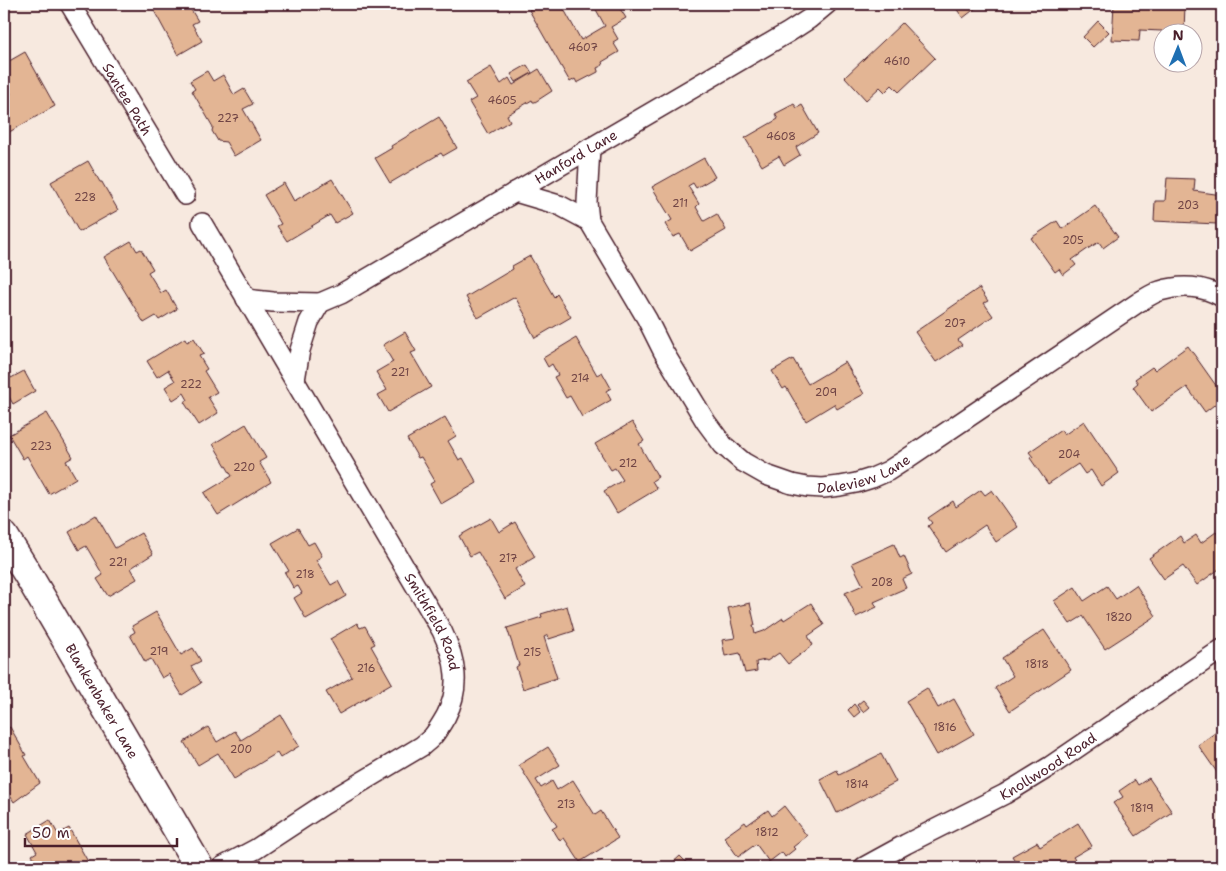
<svg xmlns="http://www.w3.org/2000/svg" width="1226" height="871" font-family="'Shantell Sans',sans-serif">
<style>
.building{fill:#e3b594;stroke:#4a1f2b}
.lines{fill:none;stroke-linecap:round;stroke-linejoin:round}
.street-casing{stroke:#4a1f2b;stroke-width:22}
.secondary-casing{stroke:#4a1f2b;stroke-width:31}
.street{stroke:#fff;stroke-width:19}
.secondary{stroke:#fff;stroke-width:28}
.labels{text-anchor:middle;dominant-baseline:central;stroke-width:4;stroke-linejoin:round;paint-order:stroke}
.number-label{font-size:11px;fill:#704445}
.street-label{font-size:14px;fill:#4a1f2b;stroke:#fff}
</style>
<rect width="100%" height="100%" fill="#f7e9df"/>
<filter id="ink" filterUnits="userSpaceOnUse"><feTurbulence type="fractalNoise" baseFrequency=".02" numOctaves="2"/><feDisplacementMap in="SourceGraphic" scale="10" xChannelSelector="R" yChannelSelector="G"/><feConvolveMatrix kernelMatrix="1 2 1 2 8 2 1 2 1" color-interpolation-filters="sRGB"/></filter>
<g filter="url(#ink)">
<g class="building">
<path d="M144 4H196V5L190 8 198 21 192 24 202 41 178 55 151 5 146 7Z"/>
<path d="M539 4H561L581 40 605 26 593 4H617L626 18 611 27 618 39 613 42 619 52 602 62 603 65 597 68 598 71V72L577 83 575 79 570 82 529 10Z"/>
<path d="M953 4H981L963 18Z"/>
<path d="M1114 4H1185L1184 32H1164V36H1162V31L1140 30 1139 41 1112 40Z"/>
<path d="M1098 21 1109 32 1093 47 1083 37Z"/>
<path d="M902 23 935 58 899 92 892 85 885 92 880 87 866 100 845 77Z"/>
<path d="M25 52 55 106 4 135V98L11 94 4 81V64Z"/>
<path d="M527 65 532 73 516 82 511 74Z"/>
<path d="M491 67 501 84 509 78 513 85 539 69 552 91 535 102H533L532 100 507 115 510 121 488 134 469 102 476 98 466 82Z"/>
<path d="M207 71 213 81 223 75 234 95 244 89 253 104 243 109 261 140 234 156 226 142 218 141 212 131 213 127 192 91 195 89 190 81Z"/>
<path d="M794 104 797 108 802 105 818 133 796 147 800 155 784 165 779 156 762 166 745 138 778 119 775 114Z"/>
<path d="M439 117 457 148 443 156 441 153 390 183 375 158 392 148 391 146Z"/>
<path d="M704 158 715 177 696 188 693 183 688 186 699 204 696 207 704 221 717 214 726 230 690 251 680 234 673 237 665 224 672 220 652 187Z"/>
<path d="M88 161 100 182H102L103 184 118 210 79 232 51 182Z"/>
<path d="M1167 178 1195 179 1194 191 1222 195V227L1217 224 1154 221 1155 201H1165Z"/>
<path d="M332 179 353 213 335 223 330 215 287 241 277 226 281 224 264 195 284 183 294 201Z"/>
<path d="M1095 206 1118 237 1103 248 1099 242 1089 248 1072 260 1076 265 1063 275 1059 269 1055 272 1031 238 1057 221 1062 229Z"/>
<path d="M131 241 137 251 141 249 153 269 148 272 161 293 166 290 177 309 159 320 156 316 144 323 104 257Z"/>
<path d="M530 256 554 297 557 294 571 317 535 338 526 321 528 320 527 318 515 297 478 318 466 297 513 269 512 266Z"/>
<path d="M979 288 988 301 984 303 993 316 958 340 962 345 936 362 915 332Z"/>
<path d="M405 332 416 351 411 353 431 387 388 412 378 395 387 390 376 372 393 362 383 345Z"/>
<path d="M185 338 187 342 194 338 204 354 199 356 207 369 204 371 217 392 208 397 218 413 199 425 184 402 188 400 184 393 173 400 165 387 175 381 168 370 157 377 147 361Z"/>
<path d="M576 338 597 375 602 372 611 388 606 391 611 400 582 417 570 396 566 398 554 377 558 375 552 364 548 367 543 358Z"/>
<path d="M1188 346 1222 394V399L1205 412 1187 387 1151 412 1133 387 1138 383 1135 379 1152 367 1155 370Z"/>
<path d="M793 359 808 384 845 362 864 394 837 409 834 404 806 421 786 387 783 389 772 371Z"/>
<path d="M4 365 11 378 24 371 35 391 13 404 4 388Z"/>
<path d="M47 413 73 457 66 461 76 478 49 494 27 456 23 459 9 435Z"/>
<path d="M445 417 456 436 448 441 459 460 463 458 477 483 441 504 430 484 435 481 421 457 418 458 407 439Z"/>
<path d="M1084 421 1119 473 1101 486 1091 470 1085 474 1078 464 1048 484 1030 458 1033 457 1029 452 1061 430 1064 435Z"/>
<path d="M632 422 644 441 639 444 658 477 652 481 657 489 617 513 604 491 623 480 615 468 611 470 595 444Z"/>
<path d="M246 424 266 458 259 462 271 482 218 515 204 493 232 476 213 444Z"/>
<path d="M981 490 985 495 992 490 1018 527 996 542 985 525 946 552 928 526 932 523 928 518 953 501 956 507Z"/>
<path d="M96 515 115 548 141 533 153 554 131 568 137 579 108 596 97 579 103 575 86 546 79 550 69 532Z"/>
<path d="M491 518 499 532 515 522 535 557 515 569 525 587 505 599 478 552 470 556 459 536Z"/>
<path d="M298 528 308 545 314 542 322 556 316 560 331 585 338 581 346 596 306 619 294 598 302 593 298 586 294 588 293 587 285 573 289 571 272 543Z"/>
<path d="M1216 532 1222 540V567L1197 585 1183 566 1164 579 1149 558 1180 536 1184 543 1196 535 1201 543Z"/>
<path d="M894 544 900 558 904 556 912 574 902 579 906 588 874 602 877 607 856 617 845 593 863 585 852 563Z"/>
<path d="M1136 585 1156 616 1105 649 1083 616 1070 624 1054 601 1075 587 1084 601 1107 586 1116 599Z"/>
<path d="M750 603 755 625H753L755 634 764 631 783 618 784 620 811 603 824 625 808 636 813 645 788 664 779 653 767 661 765 660 756 662 757 671 745 673 740 653 725 656 722 640 735 638 728 608Z"/>
<path d="M567 606 574 631 549 639 548 635 544 637 557 678 523 689 516 667 519 665 507 628 542 617 541 614Z"/>
<path d="M156 612 181 655 193 648 201 661 191 666 201 683 182 695 169 674 162 678 151 659 145 662 130 635 135 632 132 626Z"/>
<path d="M357 623 360 628 365 626 375 644 371 646 392 683 339 714 326 692 352 677 330 639Z"/>
<path d="M1044 630 1071 670 1010 711 995 688 1013 676 1002 658Z"/>
<path d="M927 688 938 708 954 699 974 734 937 755 906 701Z"/>
<path d="M863 700 869 707 863 712 857 705Z"/>
<path d="M854 704 860 712 854 717 848 710Z"/>
<path d="M281 715 299 746 280 758 277 753 234 779 218 753 198 765 184 742 208 727 217 742 235 731 241 740Z"/>
<path d="M10 727 26 755 24 756 40 783 14 802 4 786V730Z"/>
<path d="M1222 728V777L1221 778 1198 745Z"/>
<path d="M548 747 560 765 536 780 541 788 552 781 557 790 573 780 595 815 601 811 618 838 580 862 564 838 560 841 554 831 552 829 557 826 519 765Z"/>
<path d="M881 754 896 782 837 813 820 779 837 770 839 775Z"/>
<path d="M1149 778 1172 812 1136 836 1113 803 1123 797 1119 791 1135 780 1138 785Z"/>
<path d="M784 806 807 836 793 847 795 849 785 857 782 852 769 862 756 844 738 857 724 837 745 822 747 825 768 810 772 816Z"/>
<path d="M50 820 58 834 69 828 91 867H39L32 855 37 852 27 834Z"/>
<path d="M1078 823 1092 846 1073 857 1078 864 1073 867H1019L1012 856 1037 842 1040 847Z"/>
<path d="M680 856 691 867H668Z"/>
</g>
<g class="lines">
<g class="street-casing">
<g id="street">
<path id="s1" d="M70 4 185 195"/>
<path id="s2" d="M590 148 587 202 589 221 647 319 663 351 706 422 723 445 743 462 766 475 792 484 807 487 823 488 840 486 856 483 872 478 888 471 902 462 1139 302C1146 298 1153 293 1160 291 1181 284 1204 286 1222 297"/>
<path d="M515 192 559 205 589 221"/>
<path id="s3" d="M202 223 442 631C456 660 461 687 446 716 442 723 438 730 433 736 430 740 425 743 422 746L323 805 256 849 222 867"/>
<path id="s4" d="M246 299 273 302 320 303 341 294 789 32 809 19 827 4"/>
<path d="M295 380 300 350 309 322 320 303"/>
<path id="s5" d="M864 867 906 844 1005 794 1049 767 1222 649"/>
</g>
</g>
<g class="secondary-casing">
<g id="secondary">
<path id="s6" d="M4 536 27 573 199 867"/>
</g>
</g>
<use href="#street" class="street"/>
<use href="#secondary" class="secondary"/>
</g>
</g>
<g class="labels">
<g class="number-label">
<text x="583" y="47">4607</text>
<text x="897" y="61">4610</text>
<text x="502" y="100">4605</text>
<text x="228" y="118">227</text>
<text x="781" y="136">4608</text>
<text x="85" y="197">228</text>
<text x="680" y="203">211</text>
<text x="1188" y="205">203</text>
<text x="1073" y="240">205</text>
<text x="955" y="323">207</text>
<text x="400" y="372">221</text>
<text x="580" y="378">214</text>
<text x="191" y="384">222</text>
<text x="826" y="392">209</text>
<text x="41" y="446">223</text>
<text x="1069" y="454">204</text>
<text x="628" y="463">212</text>
<text x="244" y="467">220</text>
<text x="508" y="558">217</text>
<text x="118" y="562">221</text>
<text x="305" y="574">218</text>
<text x="882" y="582">208</text>
<text x="1119" y="617">1820</text>
<text x="159" y="651">219</text>
<text x="532" y="652">215</text>
<text x="1037" y="664">1818</text>
<text x="366" y="668">216</text>
<text x="945" y="727">1816</text>
<text x="241" y="749">200</text>
<text x="857" y="784">1814</text>
<text x="566" y="804">213</text>
<text x="1142" y="808">1819</text>
<text x="767" y="832">1812</text>
</g>
<g class="street-label">
<text stroke="none"><textPath href="#s1" startOffset="111">Santee Path</textPath></text>
<text stroke="none"><textPath href="#s4" startOffset="369">Hanford Lane</textPath></text>
<text stroke="none"><textPath href="#s2" startOffset="489">Daleview Lane</textPath></text>
<text stroke="none"><textPath href="#s3" startOffset="461">Smithfield Road</textPath></text>
<text stroke="none"><textPath href="#s6" startOffset="192">Blankenbaker Lane</textPath></text>
<text stroke="none"><textPath href="#s5" startOffset="210">Knollwood Road</textPath></text>
</g>
</g>
<rect width="1226" height="871" fill="none" stroke="#fff" stroke-width="20"/>
<rect x="10" y="10" width="1206" height="851" fill="none" stroke="#4a1f2b" stroke-width="2" filter="url(#ink)"/>
<g transform="translate(1178 48) rotate(1)"><circle r="24" fill="#ffffff" stroke="#b7a5aa"/>
<path d="M0-4L9 19L0 12L-9 19Z" fill="#1f6fb2"/>
<text y="-8" font-size="14" font-weight="bold" text-anchor="middle" fill="#4a1f2b">N</text>
</g>
<path d="M25 838v8h152v-8" fill="none" stroke="#4a1f2b" stroke-width="2.5"/>
<text x="32" y="838" font-size="15" fill="#4a1f2b" stroke="#ffffff" stroke-width="4" paint-order="stroke">50 m</text>
</svg>
